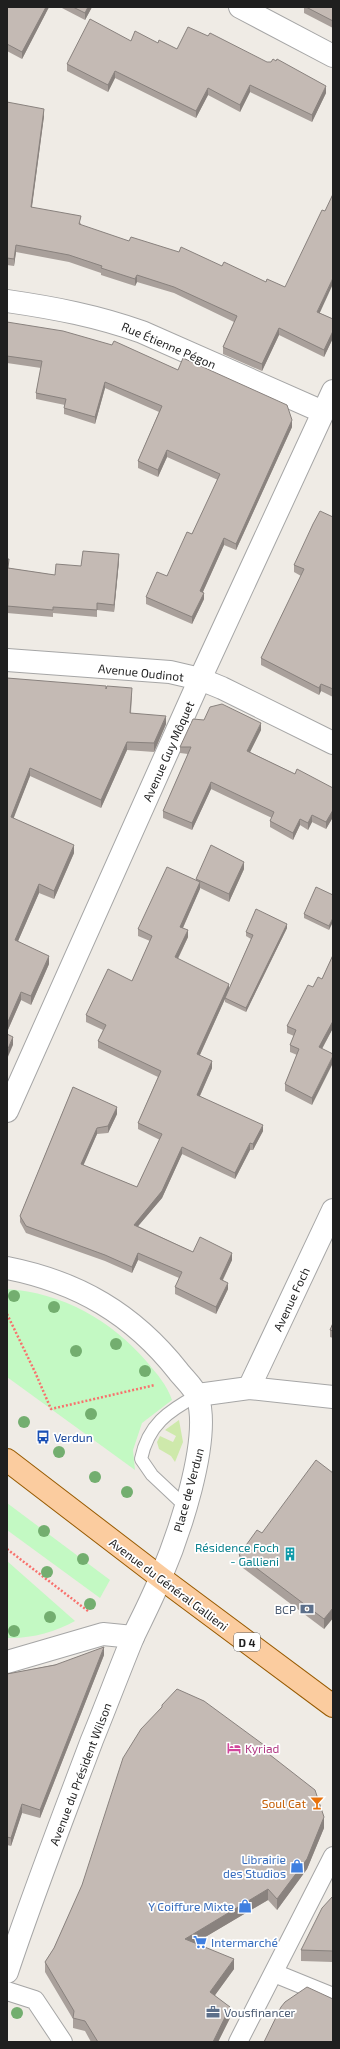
<svg xmlns="http://www.w3.org/2000/svg" width="340" height="2049" font-family="'Exo 2',sans-serif">
<style>
.grass{fill:#cee9ab}
.park{fill:#c3f9c3}
.lines{fill:none;stroke-linecap:round;stroke-linejoin:round}
.service-casing{stroke:#a6a6a6;stroke-width:14}
.pedestrian-casing{stroke:#a6a6a6;stroke-width:20}
.minor-casing{stroke:#a6a6a6;stroke-width:24}
.primary-casing{stroke:#985b02;stroke-width:24}
.path{stroke:#f8716d;stroke-width:2.5;stroke-dasharray:2 2;stroke-linecap:butt}
.service{stroke:#fff;stroke-width:12}
.pedestrian{stroke:#fff;stroke-width:18}
.minor{stroke:#fff;stroke-width:22}
.primary{stroke:#fbcc9f;stroke-width:22}
.tree{fill:#73ae6f}
.wall{fill:#a9a09b}
.shaded-wall{fill:#89827e}
.building{fill:#c4bab4;stroke:#89827e}
.labels{text-anchor:middle;dominant-baseline:central;stroke-width:3.5;stroke-linejoin:round;paint-order:stroke}
.shield{fill:#fff;stroke:#626262;stroke-width:1}
.shield-label{font-size:11px;font-weight:bold;fill:#1f1f1f}
.street-label{font-size:12px;fill:#1f1f1f;stroke:#fff}
.transit-label{font-size:12px;fill:#164399;stroke:#fff;text-anchor:start}
.culture-label{font-size:12px;fill:#0d838f;stroke:#fff;text-anchor:end}
.service-label{font-size:12px;fill:#4e5e75;stroke:#fff;text-anchor:end}
.hotel-label{font-size:12px;fill:#b23c85;stroke:#fff;text-anchor:start}
.food-label{font-size:12px;fill:#c56008;stroke:#fff;text-anchor:end}
.shop-label{font-size:12px;fill:#366cbe;stroke:#fff;text-anchor:end}
</style>
<rect width="100%" height="100%" fill="#efebe5"/>
<path class="grass" d="M179 1420 183 1442 175 1462 171 1456 159 1449 157 1442 160 1436 173 1442 176 1436 165 1430Z"/>
<g class="park">
<path d="M7 1289C63 1293 111 1320 147 1362 157 1374 167 1385 172 1400L142 1423 133 1450 135 1470 7 1377Z"/>
<path d="M7 1503 110 1580 100 1598 7 1530Z"/>
<path d="M7 1561 75 1621C55 1632 30 1639 7 1638Z"/>
</g>
<g class="lines">
<g class="service-casing">
<path id="service" d="M185 1506 152 1475 141 1459C148 1425 168 1411 198 1395"/>
</g>
<g class="pedestrian-casing">
<g id="pedestrian">
<path d="M274 1973 333 1997"/>
<path d="M7 1991 35 2000 63 2042"/>
<path d="M238 2042 333 1856"/>
</g>
</g>
<g class="minor-casing">
<g id="minor">
<path d="M240 7 333 56"/>
<path d="M7 301C55 308 97 316 142 332L323 412"/>
<path d="M7 660 170 672 200 679 222 688 333 743"/>
<path d="M7 1111 200 679 333 391"/>
<path d="M7 1268C78 1282 133 1314 178 1371 184 1379 195 1388 198 1398 211 1442 178 1537 160 1579 152 1599 142 1618 133 1637 119 1671 106 1706 92 1740 63 1817 33 1894 7 1972"/>
<path d="M249 1388 333 1210"/>
<path d="M198 1395 249 1388 333 1397"/>
<path d="M7 1662 103 1634 133 1637"/>
</g>
</g>
<g class="primary-casing">
<path id="primary" d="M7 1460 161 1578 333 1706"/>
</g>
<g class="path">
<path d="M7 1314 35 1372 51 1409 155 1385"/>
<path d="M7 1549 88 1611"/>
</g>
<use href="#service" class="service"/>
<use href="#pedestrian" class="pedestrian"/>
<use href="#minor" class="minor"/>
<use href="#primary" class="primary"/>
</g>
<g class="tree">
<circle cx="14" cy="1296" r="6"/>
<circle cx="54" cy="1307" r="6"/>
<circle cx="116" cy="1344" r="6"/>
<circle cx="76" cy="1351" r="6"/>
<circle cx="145" cy="1371" r="6"/>
<circle cx="91" cy="1414" r="6"/>
<circle cx="24" cy="1422" r="6"/>
<circle cx="59" cy="1452" r="6"/>
<circle cx="95" cy="1477" r="6"/>
<circle cx="127" cy="1492" r="6"/>
<circle cx="44" cy="1531" r="6"/>
<circle cx="83" cy="1559" r="6"/>
<circle cx="47" cy="1572" r="6"/>
<circle cx="90" cy="1604" r="6"/>
<circle cx="50" cy="1617" r="6"/>
<circle cx="14" cy="1631" r="6"/>
<circle cx="17" cy="2013" r="6"/>
</g>
<g class="wall">
<path d="M7 7H49L22 59 7 51Z"/>
<path d="M60 7H92L85 20Z"/>
<path d="M304 7H333V28L304 13Z"/>
<path d="M131 41 158 43 177 49 326 93 312 122 250 92 240 112 208 95 196 118 115 78 108 92 67 71V64Z"/>
<path d="M7 102 44 116 32 207 81 223 80 225 320 313 333 319V338L324 357 279 335 262 371 223 354V347L234 322 174 293 137 282 135 286 101 275V273L69 262 16 252 14 266 7 265Z"/>
<path d="M7 322 292 427 236 550 224 545 203 592 204 599 192 624 146 604V597L167 576 192 534 218 480 167 457 158 477 138 468V461L159 412 105 388 95 424 64 414V408L65 405 36 399V393L41 368 7 363Z"/>
<path d="M333 517V697L321 691 319 695 261 665V658L301 576 294 572V565Z"/>
<path d="M7 559 8 568 55 575 81 566 119 561 114 612 97 610V617L53 613V617L7 613Z"/>
<path d="M7 678 106 689 132 696 131 713 166 724 154 752 127 750 101 808 30 776 13 818 74 853 54 899 39 893 18 941 49 964 31 1005 21 1000 7 1032Z"/>
<path d="M261 730 250 752 295 774 333 788V817L326 829 312 822 308 830 300 825 293 840 270 827V821L272 818 211 789 192 830 163 818V811L188 754 180 753V747Z"/>
<path d="M244 869 229 902 200 888 183 928 188 937 178 959 229 989 251 939 246 936V932L287 928 246 1012 225 1002V999L200 1055 212 1068 200 1096 263 1131 253 1150H250L235 1179 182 1154 162 1198 138 1226 193 1252 232 1260 223 1280 228 1289 216 1314 175 1294V1287L179 1278 138 1260 132 1273 105 1261 26 1233 20 1222V1216L73 1087 117 1114 108 1133 97 1134 83 1165 137 1187 160 1140 138 1129V1123L158 1077 98 1048V1041L103 1030 86 1022V1015L132 981 150 941 138 936V929L196 880V879Z"/>
<path d="M333 895 329 930 304 918V914Z"/>
<path d="M333 955V1028L322 1049 312 1105 285 1091V1084L297 1055 290 1052V1045L294 1036 287 1033V1026L322 979Z"/>
<path d="M333 1323V1338L330 1337V1330Z"/>
<path d="M333 1473V1618L324 1629 239 1565V1555L262 1533Z"/>
<path d="M104 1655 40 1818 22 1813 11 1846 7 1845V1674Z"/>
<path d="M162 1705 268 1753 324 1828 307 1869 277 1910 268 1900 195 1943 234 1969 215 1995 230 2018 218 2042H91L85 2031 73 2028V2019L45 1972V1962L54 1948 162 1708Z"/>
<path d="M333 1896V1962L301 1961V1950Z"/>
</g>
<g class="shaded-wall">
<path d="M46 7H49L22 59V52Z"/>
<path d="M88 7H92L85 20V13Z"/>
<path d="M115 71V78L108 92V85Z"/>
<path d="M250 85V92L240 112V105Z"/>
<path d="M326 86V93L312 122V115Z"/>
<path d="M208 88V95L196 118V111Z"/>
<path d="M44 109V116L31 213V207Z"/>
<path d="M16 245V252L14 266V259Z"/>
<path d="M137 275V282L135 286V279Z"/>
<path d="M333 278V284L317 319V312Z"/>
<path d="M279 328V335L262 371V364Z"/>
<path d="M333 331V338L324 357V350Z"/>
<path d="M105 382V388L95 424V417Z"/>
<path d="M292 420V427L236 550V544Z"/>
<path d="M167 450V457L158 477V470Z"/>
<path d="M224 538V545L200 598V591Z"/>
<path d="M119 554V561L114 612V605Z"/>
<path d="M204 593V599L192 624V617Z"/>
<path d="M321 684V691L319 695V688Z"/>
<path d="M166 716V724L154 752V743Z"/>
<path d="M261 723V730L247 758V751Z"/>
<path d="M127 742V750L101 808V800Z"/>
<path d="M30 768V776L11 825V817Z"/>
<path d="M211 782V789L192 830V823Z"/>
<path d="M333 810V817L326 829V822Z"/>
<path d="M312 815V822L308 830V823Z"/>
<path d="M300 819V825L293 840V833Z"/>
<path d="M74 845V853L54 899V891Z"/>
<path d="M244 862V869L229 902V894Z"/>
<path d="M200 882V889L180 934V927Z"/>
<path d="M39 884V893L15 948V940Z"/>
<path d="M333 918V922L329 930V926Z"/>
<path d="M287 924V928L246 1012V1008Z"/>
<path d="M188 930V937L175 964V957Z"/>
<path d="M49 956V964L31 1005V996Z"/>
<path d="M229 984V990L197 1061V1054Z"/>
<path d="M21 992V1000L7 1032V1024Z"/>
<path d="M333 1021V1028L319 1054V1047Z"/>
<path d="M13 1037V1045L7 1059V1051Z"/>
<path d="M333 1056V1063L312 1105V1098Z"/>
<path d="M212 1061V1068L197 1102V1095Z"/>
<path d="M117 1107V1114L108 1133V1126Z"/>
<path d="M263 1125V1131L253 1150V1144Z"/>
<path d="M97 1128V1134L81 1171V1164Z"/>
<path d="M250 1143V1150L235 1179V1173Z"/>
<path d="M182 1147V1154L162 1198 134 1231V1225Z"/>
<path d="M138 1253V1260L132 1273V1267Z"/>
<path d="M232 1253V1260L220 1285V1279Z"/>
<path d="M228 1283V1289L216 1314V1307Z"/>
<path d="M333 1608V1618L324 1629V1619Z"/>
<path d="M104 1647V1655L40 1818V1810Z"/>
<path d="M22 1804V1813L11 1846V1838Z"/>
<path d="M324 1817V1828L307 1869 277 1910V1899Z"/>
<path d="M268 1889V1900L185 1949V1939Z"/>
<path d="M234 1959V1969L210 2002V1992Z"/>
<path d="M230 2007V2018L218 2042H213Z"/>
</g>
<g class="building">
<path d="M7 7H46L22 52 7 44Z"/>
<path d="M73 7H88L85 13Z"/>
<path d="M306 7H333V21Z"/>
<path d="M90 19 131 41 135 31 158 43 159 40 177 49 188 27 208 36 210 33 267 62H271L273 59 276 61 277 59 326 86 312 115 250 85 240 105 208 88 196 111 115 71 108 85 67 64Z"/>
<path d="M7 102 44 109 31 207 81 216 79 224 129 241 131 237 179 252 181 247 222 266 224 262 266 282 267 279 285 287 322 210 325 211 333 194V278L317 312 333 319V331L324 350 279 328 262 364 223 347 237 316 174 287 137 275 135 279 101 268 102 266 69 255 16 245 14 259 7 258Z"/>
<path d="M7 322 63 331 112 345 114 341 178 370 183 358 287 405 292 420 236 544 224 538 200 591 204 593 192 617 146 597 157 572 167 576 187 532 192 534 220 474 167 450 158 470 138 461 162 406 105 382 95 417 64 408 66 399 36 393 42 361 7 356Z"/>
<path d="M320 511 333 517V689L321 684 319 688 261 658 304 569 294 565 313 524Z"/>
<path d="M83 551 119 554 114 605 97 603V610L53 607V610L7 606V559H9L8 568 55 575 56 564 81 566Z"/>
<path d="M7 678 106 686V689L107 686 132 688 130 713 166 716 154 743 127 742 101 800 30 768 11 817 74 845 54 891 39 884 15 940 49 956 31 996 21 992 7 1024Z"/>
<path d="M222 704 261 723 247 751 295 774 297 769 333 788V810L326 822 312 815 308 823 300 819 293 833 270 821 274 812 211 782 192 823 163 811 191 747H180L193 719 204 720 210 707Z"/>
<path d="M211 845 244 862 229 894 196 879Z"/>
<path d="M167 867 200 882 180 927 188 930 175 957 229 984 197 1054 212 1061 197 1095 263 1125 253 1144 250 1143 235 1173 182 1147 162 1191 134 1225 193 1252 200 1237 232 1253 220 1279 228 1283 216 1307 175 1287 182 1272 138 1253 132 1267 105 1255 26 1226 20 1216 73 1087 117 1107 108 1126 97 1128 81 1164 137 1187 162 1134 138 1123 161 1071 98 1041 106 1025 86 1015 108 969 132 981 152 936 138 929Z"/>
<path d="M316 887 333 895V918L329 926 304 914Z"/>
<path d="M256 909 287 924 246 1008 225 998 253 935 246 932Z"/>
<path d="M333 955V1021L319 1047 333 1054V1056L312 1098 285 1084 299 1049 290 1045 296 1030 287 1026 308 985 313 987 318 977 322 979Z"/>
<path d="M7 1034 13 1037 7 1051Z"/>
<path d="M333 1323V1331L330 1330Z"/>
<path d="M316 1460 333 1473V1608L324 1619 239 1555 257 1530 262 1533Z"/>
<path d="M104 1647 40 1810 22 1804 11 1838 7 1837V1674L55 1665Z"/>
<path d="M177 1689 204 1701 268 1748 265 1751 315 1790 324 1817 307 1859 277 1899 268 1889 185 1939 234 1959 210 1992 230 2007 213 2042H98L85 2021 73 2018 74 2011 45 1962 54 1948 82 1885 123 1758 141 1729 162 1707V1705Z"/>
<path d="M333 1896V1951L301 1950 322 1908Z"/>
<path d="M307 1987 333 1999V2042H264L281 2007 285 2002Z"/>
</g>
<defs>
<g id="bus-bare" transform="scale(1.08)"><path d="M-5-6H5V4H4V6H2V4H-2V6H-4V4H-5ZM-3.5-4V0h7V-4ZM-3.5 1.2v1.5H-2V1.2ZM2 1.2v1.5H3.5V1.2Z" fill="#1a4fb4" stroke="#fff" stroke-width="2.5" paint-order="stroke"/></g>
<g id="building-bare" transform="scale(1.08)"><path d="M-4-6H4V6H1V3H-1V6H-4ZM-2.5-4.3h1.7v1.8h-1.7ZM.8-4.3h1.7v1.8H.8ZM-2.5-1h1.7V.8h-1.7ZM.8-1h1.7V.8H.8Z" fill="#0f9aa8" stroke="#fff" stroke-width="2.5" paint-order="stroke"/></g>
<g id="bank-bare" transform="scale(1.08)"><path d="M-6-4H6V4H-6ZM0-2.3a2.3 2.3 0 1 0 0 4.6a2.3 2.3 0 1 0 0-4.6Z" fill="#5c6f8a" stroke="#fff" stroke-width="2.5" paint-order="stroke"/></g>
<g id="hotel-bare" transform="scale(1.08)"><path d="M-6-4.5h1.5V1H6V5H4.5V3h-9V5H-6ZM-4 0a1.8 1.8 0 1 1 3.6 0ZM.5 0V-2.5h3Q6-2.5 6 0Z" fill="#d1479c" stroke="#fff" stroke-width="2.5" paint-order="stroke"/></g>
<g id="bar-bare" transform="scale(1.08)"><path d="M-6-5H6L.8 .8V4.5H3.5V6h-7V4.5H-.8V.8Z" fill="#e8710a" stroke="#fff" stroke-width="2.5" paint-order="stroke"/></g>
<g id="shop-bare" transform="scale(1.08)"><path d="M-5-2.5h2.3a2.7 3.5 0 0 1 5.4 0H5L5.5 6h-11ZM-1.5-2.5h3a1.5 2.3 0 0 0-3 0Z" fill="#3f7fe0" stroke="#fff" stroke-width="2.5" paint-order="stroke"/></g>
<g id="supermarket-bare" transform="scale(1.08)"><path d="M-6-5.5h2.5l.6 2H6L4.5 2H-2.5L-4.4-4H-6ZM-1.5 3.2a1.3 1.3 0 1 0 .1 0ZM3 3.2a1.3 1.3 0 1 0 .1 0Z" fill="#3f7fe0" stroke="#fff" stroke-width="2.5" paint-order="stroke"/></g>
<g id="office-bare" transform="scale(1.08)"><path d="M-6-3h4V-5.5h4V-3h4V5H-6ZM-1-4.5V-3h2v-1.5ZM-6 0V1H6V0Z" fill="#5c6f8a" stroke="#fff" stroke-width="2.5" paint-order="stroke"/></g>
</defs>
<g fill-rule="evenodd">
<use href="#bus-bare" x="43" y="1437"/>
<use href="#building-bare" x="290" y="1554"/>
<use href="#bank-bare" x="307" y="1609"/>
<use href="#hotel-bare" x="234" y="1748"/>
<use href="#bar-bare" x="317" y="1803"/>
<use href="#shop-bare" x="297" y="1866"/>
<use href="#shop-bare" x="245" y="1906"/>
<use href="#supermarket-bare" x="200" y="1942"/>
<use href="#office-bare" x="213" y="2012"/>
</g>
<g class="labels">
<rect class="shield" x="234" y="1633" width="26" height="18" rx="3"/>
<g class="shield-label">
<text x="247" y="1642">D 4</text>
</g>
<g class="street-label">
<text transform="translate(169 345) rotate(23)">Rue Étienne Pégon</text>
<text transform="translate(141 672) rotate(6)">Avenue Oudinot</text>
<text transform="translate(168 751) rotate(-66)">Avenue Guy Môquet</text>
<text transform="translate(291 1299) rotate(-65)">Avenue Foch</text>
<text transform="translate(188 1490) rotate(-75)">Place de Verdun</text>
<text transform="translate(169 1584) rotate(37)">Avenue du Général Gallieni</text>
<text transform="translate(80 1774) rotate(-69)">Avenue du Président Wilson</text>
</g>
<g class="transit-label">
<text x="54" y="1437">Verdun</text>
</g>
<g class="culture-label">
<text x="279" y="1547">Résidence Foch<tspan x="279" dy="14">- Gallieni</tspan></text>
</g>
<g class="service-label">
<text x="296" y="1609">BCP</text>
<text x="224" y="2012" text-anchor="start">Vousfinancer</text>
</g>
<g class="hotel-label">
<text x="245" y="1748">Kyriad</text>
</g>
<g class="food-label">
<text x="306" y="1803">Soul Cat</text>
</g>
<g class="shop-label">
<text x="286" y="1859">Librairie<tspan x="286" dy="14">des Studios</tspan></text>
<text x="234" y="1906">Y Coiffure Mixte</text>
<text x="211" y="1942" text-anchor="start">Intermarché</text>
</g>
</g>
<rect width="340" height="2049" fill="none" stroke="#1f1f1f" stroke-width="16"/>
</svg>
